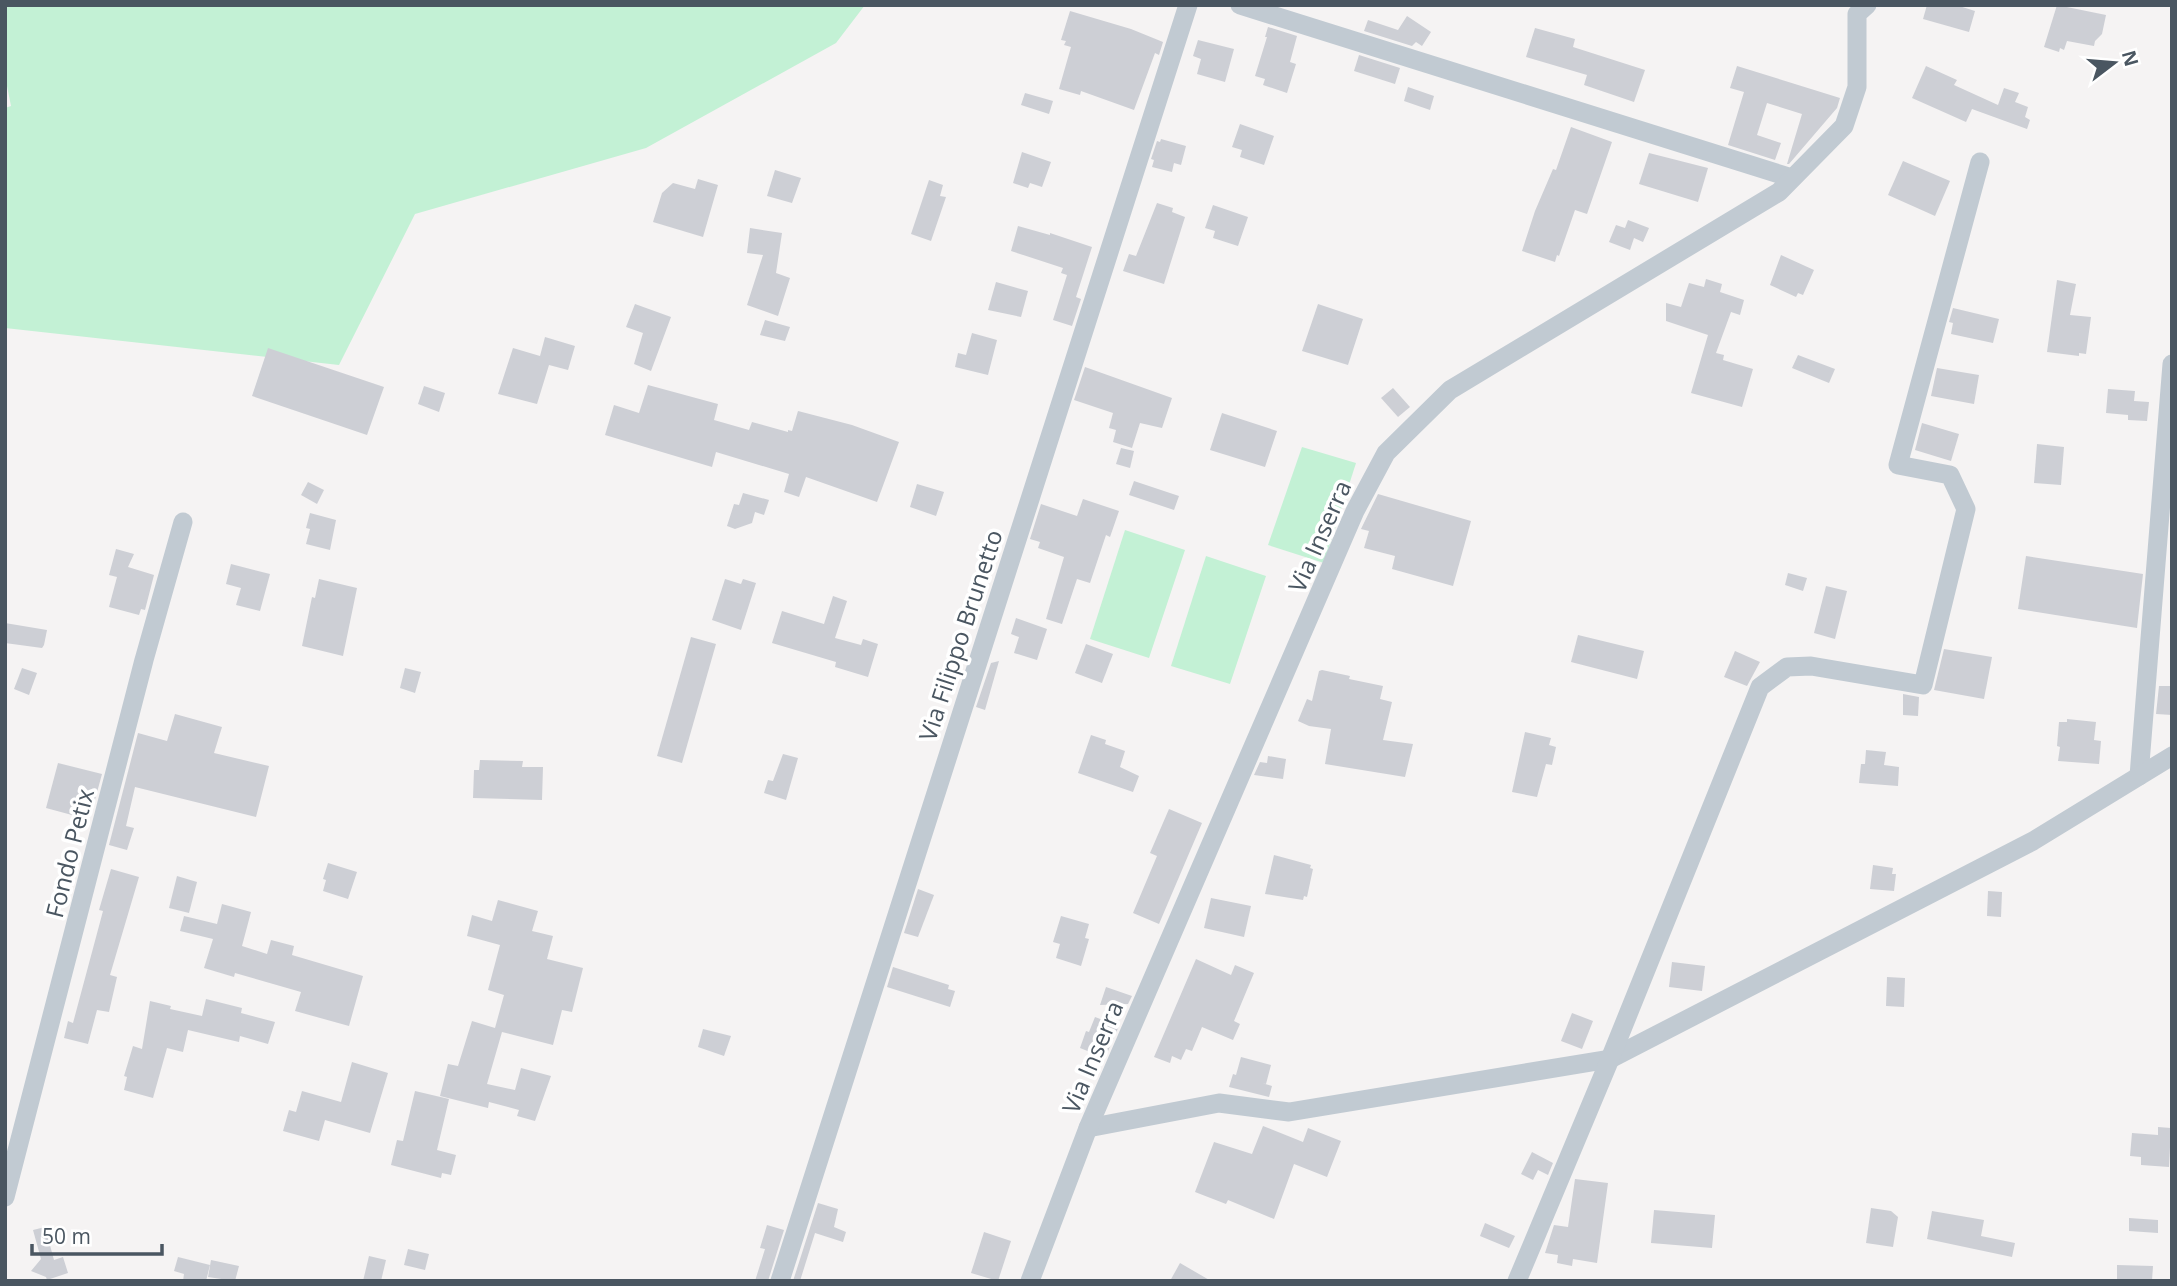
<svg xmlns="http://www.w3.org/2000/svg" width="2177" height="1286" font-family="'Open Sans',sans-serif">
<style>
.green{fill:#c3f1d5}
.building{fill:#cdcfd5}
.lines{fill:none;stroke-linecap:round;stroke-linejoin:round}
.street{stroke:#c1cad2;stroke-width:19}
.labels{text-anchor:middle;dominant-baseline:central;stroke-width:7;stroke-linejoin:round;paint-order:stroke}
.street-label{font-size:24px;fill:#4a5661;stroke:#fff}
</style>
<rect width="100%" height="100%" fill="#f5f3f3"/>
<g class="green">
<path d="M5 5H865L836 43 646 148 415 214 339 365 5 328V108L11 106 5 76Z"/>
<path d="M1302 447 1356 463 1324 563 1268 545Z"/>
<path d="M1125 530 1185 550 1149 658 1090 639Z"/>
<path d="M1206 556 1266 576 1230 684 1171 666Z"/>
</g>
<g class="building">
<path d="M1927 5H1956L1975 11 1969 32 1923 19Z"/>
<path d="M2057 5 2106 15 2102 34 2095 41 2094 46 2067 41 2064 50 2060 48 2059 52 2044 47Z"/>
<path d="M1070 11 1131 29 1163 42 1159 55 1155 53 1134 110 1081 91 1080 95 1059 89 1071 47 1064 45 1066 41 1061 40Z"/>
<path d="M1407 16 1431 32 1422 46 1416 42 1412 46 1364 31 1368 20 1398 30Z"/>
<path d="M1268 27 1297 36 1290 62 1296 64 1287 93 1263 85 1265 79 1255 76 1267 37H1265Z"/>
<path d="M1535 28 1575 39 1573 47 1645 70 1634 102 1584 85 1587 75 1526 57Z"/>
<path d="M1198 40 1234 49 1225 82 1197 74 1201 59 1193 56Z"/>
<path d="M1359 55 1400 68 1395 84 1354 71Z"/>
<path d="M1737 66 1840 98 1837 108 1789 164H1787L1802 114 1767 103 1757 135 1781 143 1775 160 1728 145 1744 92 1730 88Z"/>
<path d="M1926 66 1957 80 1954 85 1998 105 2004 88 2019 93 2015 102 2028 107 2025 117 2030 120 2027 129 1972 109 1966 122 1912 98Z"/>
<path d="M1408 87 1434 96 1430 110 1404 101Z"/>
<path d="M1025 93 1053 101 1049 114 1021 105Z"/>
<path d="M1240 124 1274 136 1264 165 1240 157 1242 150 1232 147Z"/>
<path d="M1571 127 1612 142 1587 214 1575 210 1559 256 1557 255 1555 262 1522 251 1535 211 1553 169 1556 170Z"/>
<path d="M1161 139 1186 146 1181 165 1174 163 1172 172 1152 167 1154 160 1151 159 1157 141 1160 142Z"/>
<path d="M1022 152 1051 162 1042 187 1030 183 1028 188 1013 183Z"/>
<path d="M1649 153 1708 168 1698 202 1639 184Z"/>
<path d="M1903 161 1950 181 1935 216 1888 195Z"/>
<path d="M775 170 801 178 792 203 767 196Z"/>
<path d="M698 179 718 185 703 237 653 222 662 193 673 183 695 189Z"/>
<path d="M929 180 943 185 940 196 946 197 931 241 911 234Z"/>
<path d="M1157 203 1173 208 1172 212 1185 217 1164 284 1123 271 1129 254 1136 256Z"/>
<path d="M1213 205 1248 217 1238 246 1213 238 1215 231 1205 228Z"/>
<path d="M1628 220 1649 228 1643 242 1634 238 1630 250 1609 242 1616 225 1625 228Z"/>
<path d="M1018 226 1050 235V233L1092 247 1076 297 1081 299 1072 326 1053 320 1067 275 1061 273 1063 268 1011 251Z"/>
<path d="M750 228 782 233 776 273 790 278 778 316 747 305 763 255 747 253Z"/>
<path d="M1781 255 1814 270 1803 295 1798 293 1796 297 1770 285Z"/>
<path d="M1706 279 1722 284 1720 292 1744 300 1740 315 1731 312 1716 353 1724 355 1723 360 1753 369 1742 407 1691 393 1708 335 1666 321V303L1681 307 1689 283 1704 287Z"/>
<path d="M2057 280 2076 284 2070 315 2091 317 2086 354 2079 353V356L2047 352Z"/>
<path d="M996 282 1028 291 1021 317 988 310Z"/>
<path d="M635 304 671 317 651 371 634 364 643 333 626 327Z"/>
<path d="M1318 304 1363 319 1348 365 1302 351Z"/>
<path d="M1953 308 1999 319 1993 343 1951 334 1953 323 1949 322Z"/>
<path d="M765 320 790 327 785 341 760 335Z"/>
<path d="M972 333 997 340 988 375 955 367 958 353 966 355Z"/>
<path d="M545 337 575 346 568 370 549 365 537 404 498 394 513 348 540 356Z"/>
<path d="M268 348 384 387 367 435 252 396Z"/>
<path d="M1798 355 1835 369 1829 383 1792 368Z"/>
<path d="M1085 367 1172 398 1162 428 1140 423 1132 448 1113 442 1116 430 1109 428 1113 413 1074 400Z"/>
<path d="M1937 368 1979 375 1974 404 1931 396Z"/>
<path d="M648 385 718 404 714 420 749 430 752 422 788 432V430L792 431 798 411 852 425 899 442 877 502 806 477 799 497 784 492 789 474 716 452 712 467 605 435 614 405 639 413Z"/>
<path d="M424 386 445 393 439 412 418 404Z"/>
<path d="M1393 388 1410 407 1398 417 1381 398Z"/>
<path d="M2108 389 2135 391 2134 401 2149 402 2147 421 2128 420V415L2106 413Z"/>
<path d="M1222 413 1277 431 1265 467 1210 450Z"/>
<path d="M1922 423 1959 434 1951 461 1915 450Z"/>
<path d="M2037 444 2064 447 2061 485 2034 483Z"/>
<path d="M1121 448 1134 451 1130 468 1116 464Z"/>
<path d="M1134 481 1179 496 1174 510 1129 495Z"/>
<path d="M308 482 324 490 317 504 301 495Z"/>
<path d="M917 484 944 492 936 516 910 507Z"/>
<path d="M743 493 769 500 764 515 755 512 752 523 735 529 727 526 734 504 739 505Z"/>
<path d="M1378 494 1471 521 1453 586 1392 569 1395 556 1364 548 1369 531 1361 529Z"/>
<path d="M1083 499 1119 511 1110 537 1106 535 1090 583 1077 579 1062 624 1046 619 1064 557 1038 548 1040 542 1030 539 1041 504 1077 516Z"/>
<path d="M310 513 336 520 330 550 306 544 310 529 306 528Z"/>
<path d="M116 549 134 554 128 567 154 575 145 610 141 609 139 615 109 607 117 577 109 575Z"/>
<path d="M2026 556 2143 574 2137 628 2018 609Z"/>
<path d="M231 564 270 574 260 611 236 605 241 588 226 584Z"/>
<path d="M1788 573 1807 578 1803 591 1785 585Z"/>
<path d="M319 579 357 588 343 656 302 646 312 597 315 598Z"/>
<path d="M725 579 741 584 743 579 756 583 741 630 712 620Z"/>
<path d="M1826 586 1847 591 1835 639 1814 633Z"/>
<path d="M833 596 847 601 835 638 861 645 863 639 878 644 868 677 835 667 836 662 772 643 782 611 824 624Z"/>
<path d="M1016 618 1047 629 1037 660 1014 653 1019 637 1011 634Z"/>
<path d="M5 623 47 630 44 645 42 648 5 643Z"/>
<path d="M1578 635 1644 651 1637 679 1571 662Z"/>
<path d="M691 637 716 644 682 763 657 756Z"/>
<path d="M1086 644 1113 654 1102 683 1075 673Z"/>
<path d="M1944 649 1992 657 1984 699 1934 690Z"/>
<path d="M1735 651 1760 662 1747 686 1724 677Z"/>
<path d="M999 661 985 710 976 707 991 663Z"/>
<path d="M22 668 37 673 29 695 14 689Z"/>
<path d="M405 668 421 672 415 693 400 688Z"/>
<path d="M1322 670 1350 676 1349 679 1383 686 1380 699 1392 702 1383 740 1413 744 1405 777 1325 764 1331 729 1309 726 1298 721 1307 699 1312 701 1319 671Z"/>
<path d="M2159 686H2172V715L2156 714Z"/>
<path d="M1903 694 1919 697 1918 716 1903 715Z"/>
<path d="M175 714 222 727 214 753 269 766 256 817 135 787 126 826 134 828 127 850 109 845 138 733 167 741Z"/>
<path d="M2067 719 2096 722 2094 740 2101 741 2099 764 2058 761 2060 747 2057 746 2059 722H2067Z"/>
<path d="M1525 732 1551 738 1549 745 1556 747 1552 765 1546 764 1537 797 1512 792Z"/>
<path d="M1091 735 1106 740 1105 744 1125 751 1120 767 1139 776 1133 792 1078 773Z"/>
<path d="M1866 750 1886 752 1884 765 1899 767 1898 786 1859 783 1861 764H1865Z"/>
<path d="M783 754 798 758 786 800 764 793 768 780 773 781Z"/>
<path d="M1268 756 1286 759 1283 779 1254 775 1260 762 1267 763Z"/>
<path d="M480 760 523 761 522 767H543L542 800 473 798 474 770H479Z"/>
<path d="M58 763 102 774 93 807 86 806 83 818 46 808Z"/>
<path d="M1169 809 1202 823 1159 924 1133 913 1157 856 1150 853Z"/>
<path d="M1274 855 1311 865 1310 868 1313 869 1307 897 1304 896 1303 900 1265 894Z"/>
<path d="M328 863 357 872 348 899 323 891 326 880 323 879Z"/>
<path d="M1873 865 1893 868 1892 874H1896L1894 891 1870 889Z"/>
<path d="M111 869 139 877 110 975 117 977 109 1012 97 1010 88 1044 64 1038 68 1021 73 1023 103 911 99 910Z"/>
<path d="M177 876 197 882 189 913 169 908Z"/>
<path d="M918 889 934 895 918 937 904 933Z"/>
<path d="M1988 891 2002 892 2001 917 1987 916Z"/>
<path d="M1211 898 1251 906 1244 937 1204 928Z"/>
<path d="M498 900 538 911 532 931 553 936 547 959 583 968 572 1012 562 1010 553 1045 502 1032 487 1084 515 1090 521 1068 551 1076 535 1121 517 1116 519 1110 489 1102 488 1108 440 1096 448 1064 458 1066 472 1021 495 1028 504 995 488 990 500 945 467 936 472 915 492 921Z"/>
<path d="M222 904 251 912 242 946 267 954 271 940 294 946 292 955 363 976 349 1026 295 1011 301 992 235 973 234 977 204 968 213 939 180 931 184 916 217 924Z"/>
<path d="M1061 916 1089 924 1085 938 1089 939 1081 966 1056 958 1060 944 1053 942Z"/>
<path d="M1196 959 1231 975 1235 965 1254 973 1234 1021 1240 1024 1233 1040 1202 1027 1192 1051 1186 1049 1181 1060 1172 1056 1170 1063 1154 1057Z"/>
<path d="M1672 962 1705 966 1702 991 1669 987Z"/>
<path d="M893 967 949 985 948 989 955 991 950 1007 887 987Z"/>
<path d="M1887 977 1905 978 1904 1007 1886 1006Z"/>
<path d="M1106 987 1132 996 1128 1004 1100 1005Z"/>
<path d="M206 999 242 1008 241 1013 275 1022 268 1044 240 1036 239 1042 188 1030 183 1052 167 1048 153 1098 124 1090 127 1077 124 1076 133 1046 142 1049 150 1001 171 1006 170 1009 202 1016Z"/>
<path d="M1572 1013 1593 1021 1582 1049 1561 1041Z"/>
<path d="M1095 1017 1119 1026 1105 1058 1080 1048 1086 1031 1089 1032Z"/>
<path d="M703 1029 731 1036 724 1056 698 1047Z"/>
<path d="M1241 1057 1271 1065 1266 1084 1262 1083 1272 1086 1269 1097 1229 1087 1233 1074 1236 1075Z"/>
<path d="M352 1062 388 1073 370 1133 325 1120 319 1141 283 1131 289 1110 296 1112 302 1091 341 1102Z"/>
<path d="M415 1091 449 1099 437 1150 456 1155 451 1175 442 1173 441 1178 391 1165 397 1140 403 1141Z"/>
<path d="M1263 1126 1303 1142 1308 1128 1341 1141 1327 1177 1294 1164 1274 1219 1228 1200 1226 1204 1195 1192 1214 1142 1252 1154Z"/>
<path d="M2158 1127 2171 1128 2169 1167 2141 1165V1157L2130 1156 2132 1133 2158 1135Z"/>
<path d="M1532 1152 1553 1163 1548 1175 1538 1170 1533 1180 1521 1174Z"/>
<path d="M1575 1179 1608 1183 1597 1263 1573 1259 1572 1266 1557 1263 1558 1255 1545 1253 1554 1225 1568 1227Z"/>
<path d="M818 1203 838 1209 834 1227 846 1232 843 1242 815 1233 800 1281H793Z"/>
<path d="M1871 1208 1891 1211 1898 1217 1893 1247 1866 1243Z"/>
<path d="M1654 1210 1715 1215 1712 1248 1651 1243Z"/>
<path d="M1932 1211 1984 1220 1981 1236 2015 1243 2012 1257 1927 1239Z"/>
<path d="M2129 1218 2158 1220V1233L2129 1231Z"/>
<path d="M1485 1223 1515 1236 1509 1248 1480 1236Z"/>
<path d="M767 1225 784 1230 768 1281H755L765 1249 760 1248Z"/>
<path d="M45 1227 54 1260 63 1257 68 1273 47 1280 46 1277 31 1271 41 1259 33 1230Z"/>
<path d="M984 1232 1011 1241 998 1281 971 1273Z"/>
<path d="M408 1249 429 1254 425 1270 404 1265Z"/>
<path d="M369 1256 386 1260 381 1281H363Z"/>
<path d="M178 1257 210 1265 206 1281H183L184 1274 174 1271Z"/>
<path d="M211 1260 239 1266 235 1281 208 1277Z"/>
<path d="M1180 1263 1211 1281H1170Z"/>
<path d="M2117 1265 2153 1266 2152 1281H2117Z"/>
</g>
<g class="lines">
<g class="street">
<path d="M1240 5 1792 178"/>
<path d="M2139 776 2172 364"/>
<path d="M1088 1128 1219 1103 1289 1112 1610 1059 2033 841 2172 756"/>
<path d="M5 1197 144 660 183 522"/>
<path d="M780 1281 1188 5"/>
<path d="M1030 1281 1088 1128 1355 511 1386 453 1450 390 1779 192 1844 126 1857 87V14L1867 5"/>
<path d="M1517 1281 1610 1059 1760 687 1787 667 1811 666 1923 685 1966 509 1950 475 1898 465 1980 162"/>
</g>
</g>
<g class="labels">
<g class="street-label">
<text transform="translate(1319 536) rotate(-66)">Via Inserra</text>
<text transform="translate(960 635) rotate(-72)">Via Filippo Brunetto</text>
<text transform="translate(69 853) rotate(-76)">Fondo Petix</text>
<text transform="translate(1092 1057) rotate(-67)">Via Inserra</text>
</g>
</g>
<rect width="2177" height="1286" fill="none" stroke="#4a5661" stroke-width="14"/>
<g transform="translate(2114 63) rotate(74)" stroke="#ffffff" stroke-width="5" paint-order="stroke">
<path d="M0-5L12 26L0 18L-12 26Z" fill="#4a5661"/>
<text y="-10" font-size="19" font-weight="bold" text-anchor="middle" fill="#4a5661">N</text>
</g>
<path d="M32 1244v10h130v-10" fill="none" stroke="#4a5661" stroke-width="3.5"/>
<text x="42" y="1244" font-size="21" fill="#4a5661" stroke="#ffffff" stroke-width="5" paint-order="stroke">50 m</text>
</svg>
